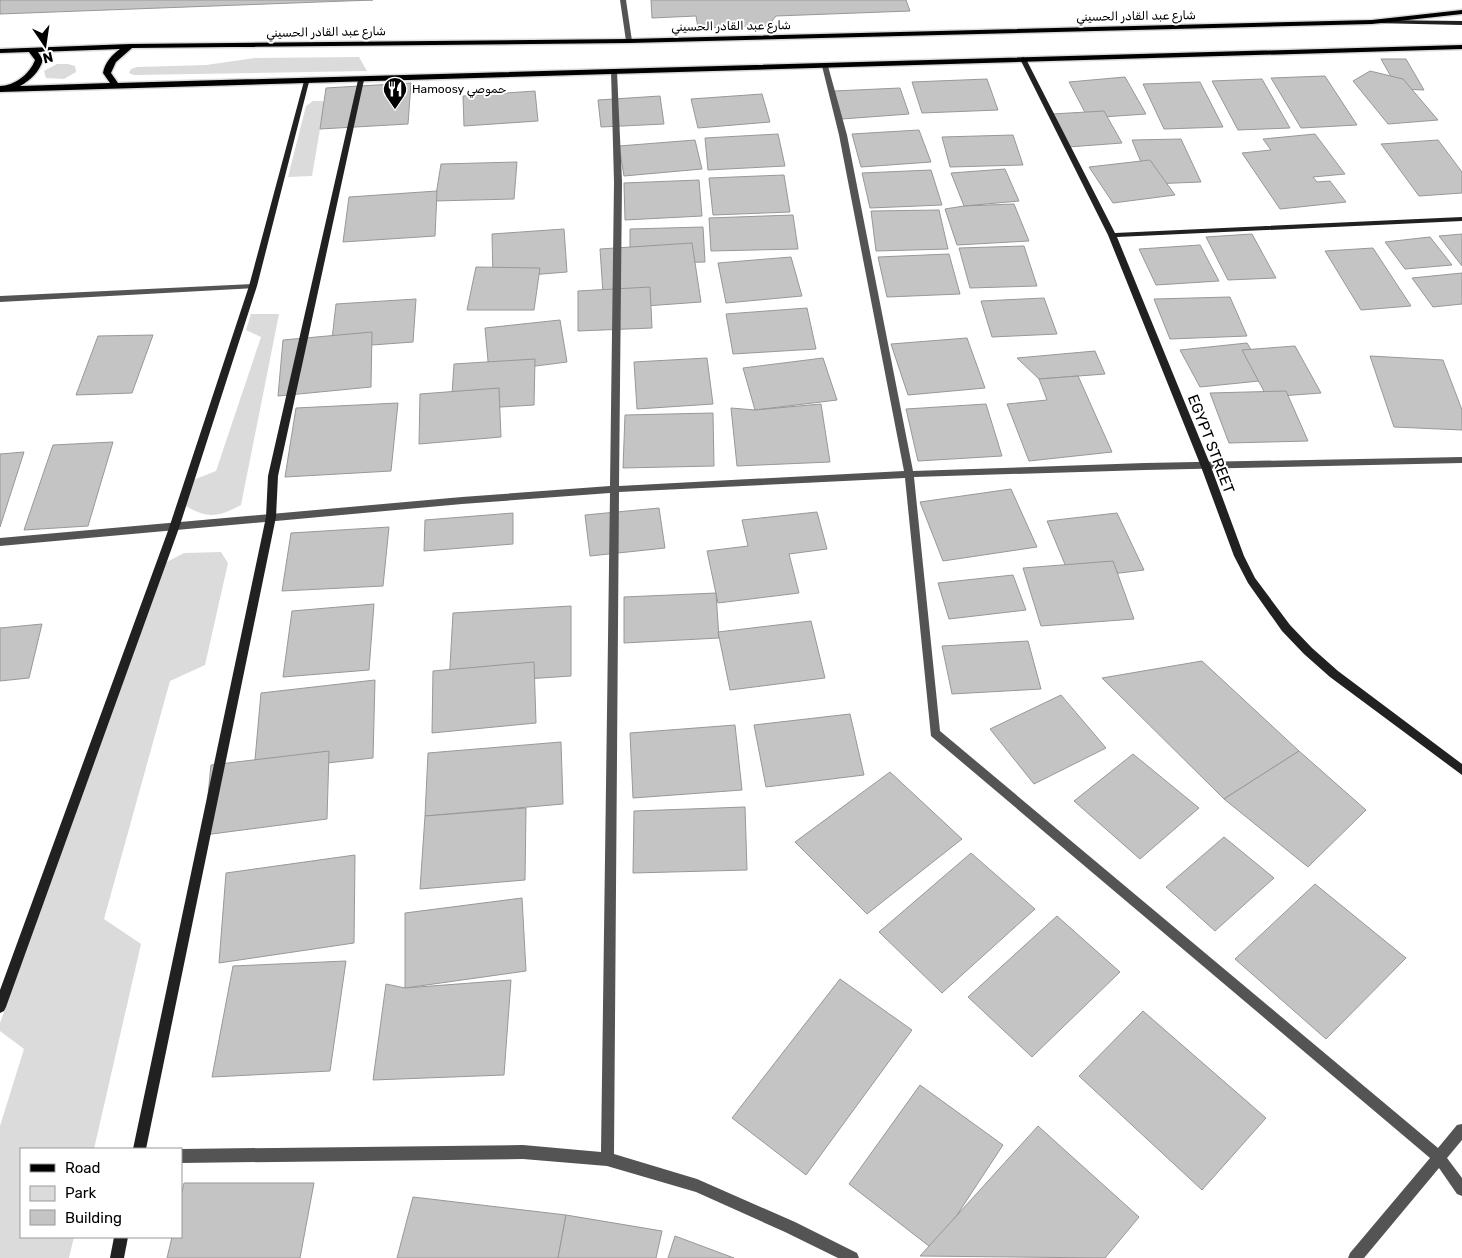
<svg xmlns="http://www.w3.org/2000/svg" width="1462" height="1258" font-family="Rubik,'Noto Sans Arabic',sans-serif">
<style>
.green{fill:#dbdbdb}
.building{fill:#c4c4c4;stroke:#989898}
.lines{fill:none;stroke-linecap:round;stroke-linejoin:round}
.primary-casing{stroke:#dbdbdb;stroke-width:3}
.street{fill:#545454;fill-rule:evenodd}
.secondary{fill:#212121;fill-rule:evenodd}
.primary{fill:#000;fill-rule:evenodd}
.labels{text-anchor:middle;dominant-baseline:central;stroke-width:4;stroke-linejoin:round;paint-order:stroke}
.far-street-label{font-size:12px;fill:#000;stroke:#fff}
.far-poi-label{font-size:12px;fill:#000;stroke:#fff;text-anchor:start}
.street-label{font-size:15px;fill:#000;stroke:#fff}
</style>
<rect width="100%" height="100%" fill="#fff"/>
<g class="green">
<path d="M359 57 367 71 134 75 129 73 131 69 137 67 206 65 255 58Z"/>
<path d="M57 64H68L75 66 76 72 64 79 46 78 44 71Z"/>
<path d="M313 101H322L328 104 329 109 320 129 312 176 288 177 306 106Z"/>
<path d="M251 314H279L241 505C218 517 208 519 186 506L188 482 216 471 261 337 246 330Z"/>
<path d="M221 552 228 563 205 665 170 681 104 919 141 944 94 1149H21V1237H74L69 1258H0V1126L24 1049 0 1031V1023L163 564 184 553Z"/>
</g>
<g class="building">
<path d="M0 0H373L0 14Z"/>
<path d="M651 0H906L910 11 776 16 768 26 698 28 696 16 652 18Z"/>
<path d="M1381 59H1406L1424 90 1398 89Z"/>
<path d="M1370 71 1403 79 1438 120 1388 124 1353 81Z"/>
<path d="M1325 76 1357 125 1301 128 1271 78Z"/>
<path d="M1125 77 1146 114 1088 118 1069 82Z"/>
<path d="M987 79 998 110 922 113 912 82Z"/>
<path d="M1262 79 1290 128 1238 130 1212 81Z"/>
<path d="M1200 82 1223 127 1164 129 1143 84Z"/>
<path d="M411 83 408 124 320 129 326 88Z"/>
<path d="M900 88 909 114 842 119 834 91Z"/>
<path d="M535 91 538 121 464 126 463 96Z"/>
<path d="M762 94 770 122 698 128 691 99Z"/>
<path d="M660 96 664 124 601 127 598 100Z"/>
<path d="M1104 111 1122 143 1068 147 1052 114Z"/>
<path d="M919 130 931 162 861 167 852 134Z"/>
<path d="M778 134 785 166 708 170 705 138Z"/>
<path d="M1315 134 1345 174 1313 177 1317 182 1330 181 1346 202 1280 209 1242 153 1271 150 1263 139Z"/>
<path d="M1013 135 1023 165 950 167 942 137Z"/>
<path d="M1181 139 1201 182 1150 184 1132 140Z"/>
<path d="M695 140 702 169 624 176 619 146Z"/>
<path d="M1438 140 1462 172V193L1419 196 1381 144Z"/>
<path d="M1150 160 1175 195 1113 203 1089 167Z"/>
<path d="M517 162 514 199 435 201 441 164Z"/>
<path d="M1005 169 1019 201 964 206 951 173Z"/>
<path d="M931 170 942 205 870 208 862 173Z"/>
<path d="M784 175 790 212 713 215 709 178Z"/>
<path d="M699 180 702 216 625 220 624 183Z"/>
<path d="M437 191 435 236 343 242 349 197Z"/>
<path d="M1014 204 1029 241 957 245 945 209 964 206Z"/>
<path d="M939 210 948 249 876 251 871 211Z"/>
<path d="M793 215 798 249 711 251 709 218Z"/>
<path d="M703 227 705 262 630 264V229Z"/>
<path d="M564 229 567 272 493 278 492 234Z"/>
<path d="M1252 234 1276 278 1228 280 1206 237Z"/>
<path d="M1462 234V266L1439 236Z"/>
<path d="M1430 237 1452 265 1405 269 1385 242Z"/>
<path d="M692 243 701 302 604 309 600 249Z"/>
<path d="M1200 245 1219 281 1156 285 1139 249Z"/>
<path d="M1024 246 1037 286 970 288 959 248Z"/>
<path d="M1373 248 1411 306 1361 310 1325 251Z"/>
<path d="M949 254 960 294 887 297 878 257Z"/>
<path d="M791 257 802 296 726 303 718 263Z"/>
<path d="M476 267 540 268 534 310H467Z"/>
<path d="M1462 273V304L1433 307 1412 278Z"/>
<path d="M650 287 652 328 578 331V291Z"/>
<path d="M1230 297 1247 336 1170 339 1154 299Z"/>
<path d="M1044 298 1057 334 992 337 981 301Z"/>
<path d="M416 299 413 342 331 348 336 304Z"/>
<path d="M807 308 816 349 733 354 726 314Z"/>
<path d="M560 320 567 362 489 372 485 328Z"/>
<path d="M372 332 371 387 278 396 283 340Z"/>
<path d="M153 335 132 393 76 395 98 336Z"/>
<path d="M967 338 985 388 908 395 891 344Z"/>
<path d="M1247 343 1269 380 1200 387 1180 350Z"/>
<path d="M1295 346 1321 393 1267 397 1242 350Z"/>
<path d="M1095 351 1105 374 1039 379 1017 358Z"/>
<path d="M1370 356 1443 360 1462 410V430L1394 427Z"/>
<path d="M707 358 713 404 637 409 634 362Z"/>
<path d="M823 358 837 400 755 410 743 368Z"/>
<path d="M535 359 534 405 451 410 454 364Z"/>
<path d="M1078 376 1112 452 1029 461 1007 404 1047 400 1039 379Z"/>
<path d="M499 388 501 437 419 444 420 394Z"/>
<path d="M1286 391 1308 441 1229 443 1210 393Z"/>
<path d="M398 403 391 471 285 477 296 408Z"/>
<path d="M821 404 830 462 737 466 731 408 755 410Z"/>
<path d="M986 404 1002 456 918 461 906 409Z"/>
<path d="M713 413 714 466 623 468 625 415Z"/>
<path d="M113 442 88 526 24 530 53 445Z"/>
<path d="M24 452 0 527V454Z"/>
<path d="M1011 489 1037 547 943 561 920 502Z"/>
<path d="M659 508 665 548 590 556 585 515Z"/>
<path d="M817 512 827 549 789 554 799 593 718 603 707 551 748 546 742 520Z"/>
<path d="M513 513V544L424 551 425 520Z"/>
<path d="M1117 513 1144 570 1071 579 1047 521Z"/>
<path d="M389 527 383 586 282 591 291 533Z"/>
<path d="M1113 561 1134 619 1041 626 1023 568Z"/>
<path d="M1013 575 1026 610 949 619 938 583Z"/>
<path d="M716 593 719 638 624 643V597Z"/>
<path d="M374 604 369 670 283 677 292 611Z"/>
<path d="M571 606V676L449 684 453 613Z"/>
<path d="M811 621 825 678 730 690 718 632Z"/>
<path d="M42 624 29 678 0 681V628Z"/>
<path d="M1028 641 1041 689 952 694 942 646Z"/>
<path d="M1202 661 1299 751 1224 799 1102 678Z"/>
<path d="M534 662 536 723 432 733 433 671Z"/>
<path d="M375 680 373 758 254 771 261 693Z"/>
<path d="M1061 695 1106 748 1034 784 990 729Z"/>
<path d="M850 714 864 775 766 787 754 725Z"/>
<path d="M735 725 742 790 633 798 630 733Z"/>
<path d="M561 742 563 804 425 816 428 753Z"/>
<path d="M329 751 327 819 204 835 211 765Z"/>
<path d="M1299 751 1366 810 1308 867 1224 799Z"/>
<path d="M1133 754 1199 808 1140 859 1074 801Z"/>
<path d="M890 772 962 839 867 914 795 842Z"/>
<path d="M745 807 747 870 633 873 634 811Z"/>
<path d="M526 808 525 880 420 889 425 816Z"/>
<path d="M1224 837 1274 878 1215 931 1166 887Z"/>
<path d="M971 853 1035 909 942 993 879 932Z"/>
<path d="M355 855 354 943 219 963 226 873Z"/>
<path d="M1315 884 1406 958 1326 1039 1235 959Z"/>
<path d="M522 898 526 971 405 988V913Z"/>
<path d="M1057 916 1120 972 1032 1057 968 997Z"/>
<path d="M346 961 330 1071 212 1077 233 966Z"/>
<path d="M840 979 912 1030 806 1175 732 1118Z"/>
<path d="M511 980 504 1075 373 1080 386 984 405 988Z"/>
<path d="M1143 1011 1266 1118 1202 1190 1079 1076Z"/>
<path d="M920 1085 1003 1145 934 1250 849 1184Z"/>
<path d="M1038 1126 1139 1217 1105 1258 920 1256Z"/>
<path d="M184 1183H314L300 1258H167L172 1237H181V1196Z"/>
<path d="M413 1197 566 1215 558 1258H397Z"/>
<path d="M566 1215 662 1231 656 1258H558Z"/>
<path d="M675 1236 734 1258H668Z"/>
</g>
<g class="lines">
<g class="primary-casing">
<path id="primary" d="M1462 10V14L1372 24 629 43 132 48 116 62 111 73 118 83 1462 45V49L0 92V86C14 86 30 74 35 60L29 52 0 53V49L130 44 629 39 1372 20ZM120 49C112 55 105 62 103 73L110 83 20 86C31 80 39 72 43 60L38 52Z"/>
</g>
<g class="street">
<path d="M620 0H626L632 41 629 43 626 41Z"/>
<path d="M823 65 828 66 847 135 913 471 1145 463 1462 457V463L1145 470 914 477 940 731 1438 1148 1457 1125 1462 1124V1140L1447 1158 1462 1178V1196L1457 1194 1439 1168 1364 1258H1348L1350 1253 1430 1158 931 736 905 478 619 492 614 1154 697 1179 795 1222 857 1253 859 1258H838L785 1232 696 1192 607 1166 523 1159 181 1163V1149L523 1145 601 1152 610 493 462 504 0 546V538L462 497 610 486 614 182 611 71 614 69 617 71 622 182 619 486 904 471 839 135 822 66Z"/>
<path d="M253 284H256V288L0 302V296Z"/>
</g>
<g class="secondary">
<path d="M1376 20 1462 21V25L1374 23V21Z"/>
<path d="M1023 57 1026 59 1115 233 1462 217V221L1117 237 1210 464 1244 556 1255 578 1290 625 1312 648 1338 671 1462 764V775L1330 677 1304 654 1282 631 1248 583 1234 556 1200 464 1108 235 1020 59Z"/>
<path d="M361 78 364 80 278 476 276 517 146 1149H133L266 517 268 476 358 80Z"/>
<path d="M304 81 309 82 257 286 179 528 6 1007 4 1011 0 1013V990L169 528 249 286Z"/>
<path d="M114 1237H128L124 1258H110Z"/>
</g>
<use href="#primary" class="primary"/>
</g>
<defs>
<g id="restaurant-pin" transform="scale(1.25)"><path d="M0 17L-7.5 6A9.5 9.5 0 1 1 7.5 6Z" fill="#000" stroke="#fff"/><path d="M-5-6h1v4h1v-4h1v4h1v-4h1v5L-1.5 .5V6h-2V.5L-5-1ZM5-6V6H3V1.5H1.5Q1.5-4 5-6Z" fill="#fff"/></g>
</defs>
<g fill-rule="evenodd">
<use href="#restaurant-pin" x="395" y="89"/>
</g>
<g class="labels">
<g class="far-street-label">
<text transform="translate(1136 16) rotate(-1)">شارع عبد القادر الحسيني</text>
<text transform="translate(731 26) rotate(-1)">شارع عبد القادر الحسيني</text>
<text transform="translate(326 32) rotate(-1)">شارع عبد القادر الحسيني</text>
</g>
<g class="far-poi-label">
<text x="412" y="89">Hamoosy حموصي</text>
</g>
<g class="street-label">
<text transform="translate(1211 444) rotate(69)">EGYPT STREET</text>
</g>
</g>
<rect x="20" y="1148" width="162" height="90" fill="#ffffff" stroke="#999999"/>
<rect x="30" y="1164" width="25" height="8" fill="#000000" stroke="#999999"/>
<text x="65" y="1173" font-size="15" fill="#000000">Road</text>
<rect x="30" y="1186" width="25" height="15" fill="#dbdbdb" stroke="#999999"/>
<text x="65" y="1198" font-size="15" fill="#000000">Park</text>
<rect x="30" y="1210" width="25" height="15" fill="#c4c4c4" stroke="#999999"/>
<text x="65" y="1223" font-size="15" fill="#000000">Building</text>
<g transform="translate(45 45) rotate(167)" stroke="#ffffff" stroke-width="4" paint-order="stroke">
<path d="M0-4L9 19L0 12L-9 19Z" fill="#000000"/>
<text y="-8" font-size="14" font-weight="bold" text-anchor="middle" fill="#000000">N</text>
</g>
</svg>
